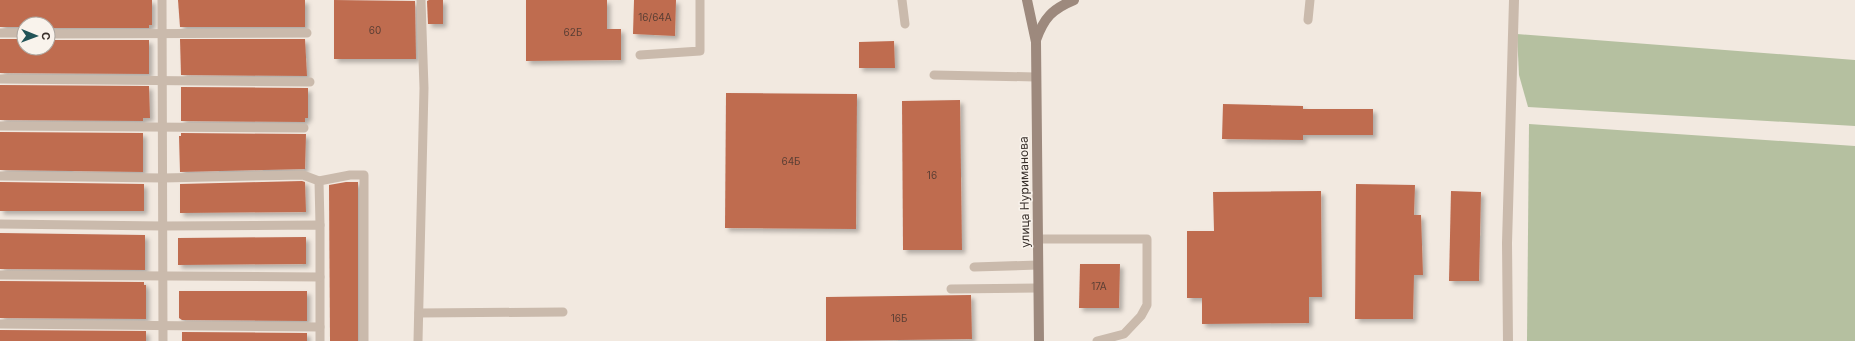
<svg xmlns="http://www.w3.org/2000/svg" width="1855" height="341" font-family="Inter,sans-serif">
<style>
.green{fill:#b5c0a0}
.building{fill:#bf6c50;filter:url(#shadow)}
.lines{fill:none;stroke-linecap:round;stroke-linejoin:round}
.service{stroke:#cabaac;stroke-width:9}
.minor{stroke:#cabaac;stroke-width:10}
.secondary{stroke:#9d897d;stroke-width:10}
.labels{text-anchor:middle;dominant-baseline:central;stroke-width:3;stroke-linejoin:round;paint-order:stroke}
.number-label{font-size:10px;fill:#5a3e34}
.street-label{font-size:12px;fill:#382f2a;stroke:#f9f3ec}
</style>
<defs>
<filter id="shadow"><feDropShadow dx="3.5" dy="3.5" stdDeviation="2" flood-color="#0004"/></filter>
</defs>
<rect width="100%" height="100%" fill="#f2e9e0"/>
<g class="green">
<path d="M1517 34 1855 60V126L1528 107 1519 75Z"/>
<path d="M1529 124 1855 146V341H1527Z"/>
</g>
<g class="building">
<path d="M0 0H152V25H149V28H48V24H24V27H0Z"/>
<path d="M178 0H305V27H180Z"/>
<path d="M334 0 415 1 416 59H334Z"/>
<path d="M429 0H443V24H428L427 1Z"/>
<path d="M526 0H607V29H621V60L526 61Z"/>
<path d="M634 0H676L675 36 633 34Z"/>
<path d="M0 39H24V48H48V40H149V74L0 73Z"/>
<path d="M180 39H305L307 76 181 75Z"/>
<path d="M894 41 895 68H859V42Z"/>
<path d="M0 85 149 86 150 118H143V121L0 120Z"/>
<path d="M181 87 308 88V118H305V122L181 121Z"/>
<path d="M726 93 857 94 856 229 725 228Z"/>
<path d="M960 100 962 250H903L902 101Z"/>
<path d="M1223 104 1303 106V109H1373V135H1303V140L1222 139Z"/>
<path d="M0 132 143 133V172L0 170Z"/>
<path d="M181 133 306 134 305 169 180 172 179 136H181Z"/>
<path d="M302 181 305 182 306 212 180 213V184Z"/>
<path d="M0 182 144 184V211H0Z"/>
<path d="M346 182H358V341H330L329 185Z"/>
<path d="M1356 184 1415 185 1414 215H1421L1423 275H1414L1413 319H1355Z"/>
<path d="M1321 191 1322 297H1309V323L1202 324V298H1187V231H1214L1213 192Z"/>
<path d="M1451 191 1481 192 1479 281H1449Z"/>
<path d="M0 233 145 235V270L0 269Z"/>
<path d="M306 237V264L178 265V238Z"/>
<path d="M1080 264H1120L1119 308H1079Z"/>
<path d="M0 281 144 282V285H146V319L0 318Z"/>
<path d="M179 291H307V321L182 320 179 318Z"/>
<path d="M971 295 972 339 826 341V297Z"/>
<path d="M0 330 146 331V341H0Z"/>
<path d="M182 332 307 333V341H182Z"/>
</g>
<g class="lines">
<g class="service">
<path d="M162 0 163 341"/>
<path d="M902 0 905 24"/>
<path d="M1308 20 1310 0"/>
<path d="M0 33H24"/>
<path d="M48 34 307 33"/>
<path d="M640 55 700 51V0"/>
<path d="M934 75 1035 77"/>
<path d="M0 79 310 82"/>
<path d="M0 126 304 128"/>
<path d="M0 176 163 178 303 175 319 181 320 225"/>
<path d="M319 181 350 175H364V341"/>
<path d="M0 224 163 226 320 225V341"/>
<path d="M1038 239H1147V305L1141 316 1124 334 1097 341"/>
<path d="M974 267 1038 265"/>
<path d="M0 275 320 277"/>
<path d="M951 289 1038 288"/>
<path d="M419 313 563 312"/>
<path d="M0 324 320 327"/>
<path d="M418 341 424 88 421 0"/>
</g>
<path class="minor" d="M1508 341 1507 243 1514 0"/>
<g class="secondary">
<path d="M1027 0 1036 42 1039 341"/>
<path d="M1036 40C1044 18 1052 9 1074 0"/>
</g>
</g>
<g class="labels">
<g class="number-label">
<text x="655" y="17">16/64А</text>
<text x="375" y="30">60</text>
<text x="573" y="32">62Б</text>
<text x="791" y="161">64Б</text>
<text x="932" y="175">16</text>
<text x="1099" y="286">17А</text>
<text x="899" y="318">16Б</text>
</g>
<g class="street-label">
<text transform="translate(1024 192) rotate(-91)">улица Нуриманова</text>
</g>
</g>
<g transform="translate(36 36) rotate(91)"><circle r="19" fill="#f9f3ec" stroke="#aca59e"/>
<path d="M0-3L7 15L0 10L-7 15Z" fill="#225357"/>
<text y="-6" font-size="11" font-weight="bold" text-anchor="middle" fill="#382f2a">С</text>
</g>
</svg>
